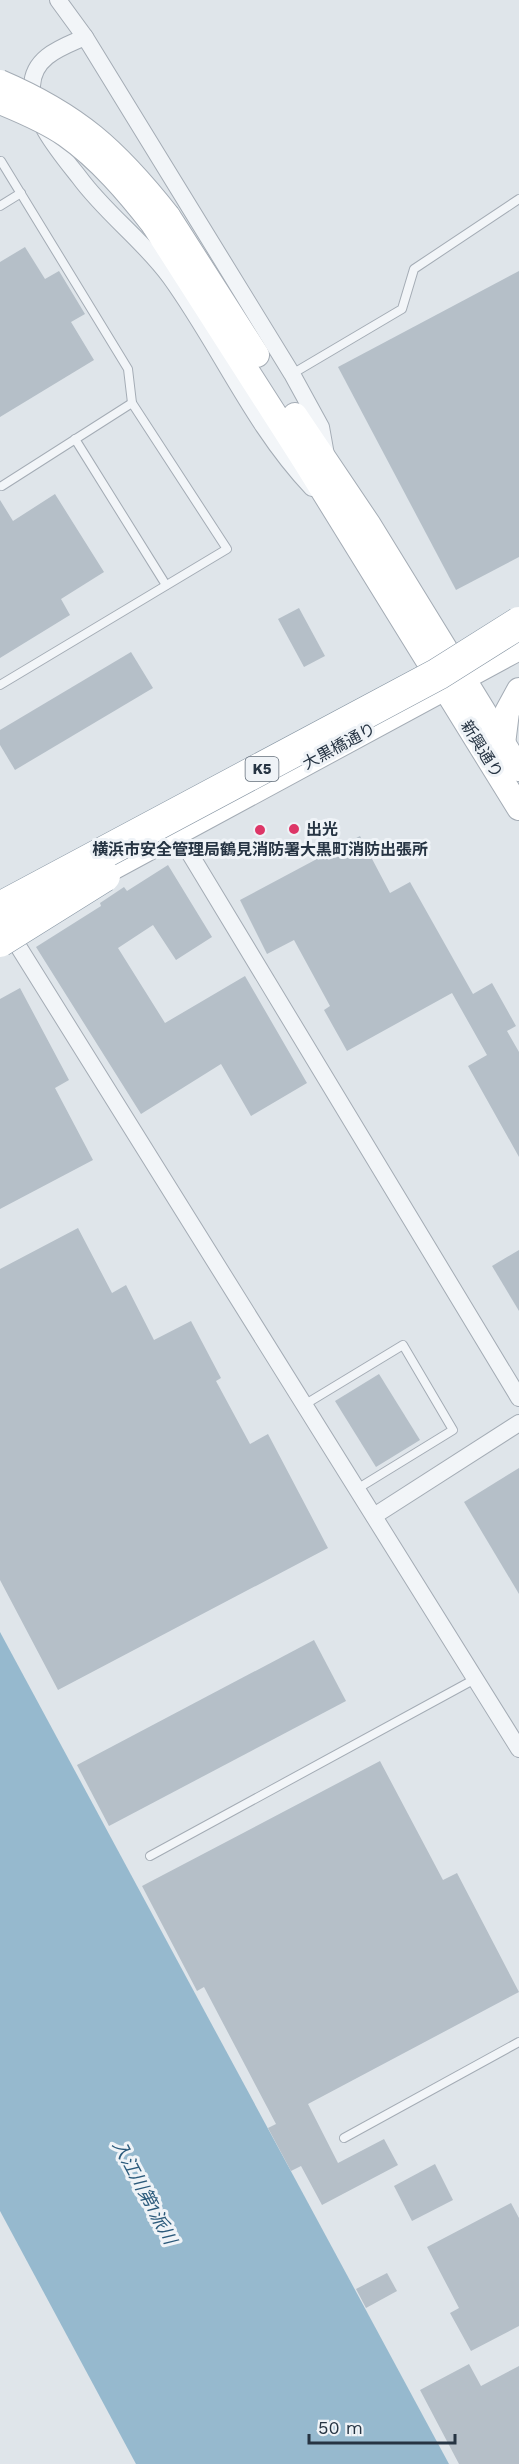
<svg xmlns="http://www.w3.org/2000/svg" width="519" height="2464" font-family="'Work Sans','Noto Sans JP',sans-serif">
<style>
.water{fill:#96b9ce}
.building{fill:#b5bfc8}
.lines{fill:none;stroke-linecap:round;stroke-linejoin:round}
.lane-casing{stroke:#a4acb5;stroke-width:10}
.street-casing{stroke:#a4acb5;stroke-width:18}
.secondary-casing{stroke:#a4acb5;stroke-width:26}
.lane{stroke:#f2f5f8;stroke-width:8}
.street{stroke:#f2f5f8;stroke-width:16}
.secondary{stroke:#fff;stroke-width:24}
.secondary-bridge-casing{stroke:#a4acb5;stroke-width:26;stroke-linecap:butt}
.highway-bridge-casing{stroke:#8594a2;stroke-width:33;stroke-linecap:butt}
.secondary-bridge{stroke:#fff;stroke-width:24}
.highway-bridge{stroke:#fff;stroke-width:32}
.poi-dot{fill:#dd3667;stroke:#eff3f7;stroke-width:2}
.labels{text-anchor:middle;dominant-baseline:central;stroke-width:6;stroke-linejoin:round;paint-order:stroke}
.shield{fill:#eff3f7;stroke:#626d79;stroke-width:1.5}
.shield-label{font-size:15px;font-weight:bold;fill:#263443}
.street-label{font-size:16px;fill:#263443;stroke:#eff3f7}
.poi-label{font-size:16px;font-weight:bold;fill:#263443;stroke:#eff3f7;text-anchor:start}
.water-label{font-size:18px;font-style:italic;fill:#2b5a7b;stroke:#eff3f7}
</style>
<rect width="100%" height="100%" fill="#dfe5ea"/>
<path class="water" d="M0 1632 449 2464H136L0 2211Z"/>
<g class="building">
<path d="M25 247 45 279 59 271 85 314 71 322 94 360 0 417V262Z"/>
<path d="M519 271V557L456 590 338 367Z"/>
<path d="M55 494 104 572 61 599 70 615 0 658V500L13 521Z"/>
<path d="M299 608 325 656 304 667 278 619Z"/>
<path d="M131 652 153 688 15 770 0 745V730Z"/>
<path d="M360 836 390 893 410 882 473 994 492 983 516 1026 507 1031 519 1052V1157L468 1066 487 1055 452 993 347 1051 324 1010 330 1006 294 940 267 954 240 900Z"/>
<path d="M168 865 212 937 176 960 153 925 118 948 165 1023 245 976 307 1083 251 1116 221 1064 141 1114 36 947 101 906 100 903 124 887 127 891Z"/>
<path d="M20 988 69 1080 55 1088 93 1160 0 1209V999Z"/>
<path d="M78 1228 112 1293 126 1285 154 1340 191 1321 221 1378 216 1381 250 1444 268 1434 328 1548 58 1690 0 1580V1269Z"/>
<path d="M519 1250V1311L492 1266Z"/>
<path d="M379 1374 420 1440 376 1467 335 1401Z"/>
<path d="M519 1468V1594L464 1502Z"/>
<path d="M314 1640 346 1701 109 1826 77 1765Z"/>
<path d="M380 1761 443 1880 457 1873 519 1992 308 2104 338 2163 384 2139 398 2165 322 2205 301 2166 291 2171 268 2128 276 2124 204 1987 197 1991 142 1886Z"/>
<path d="M435 2164 453 2200 412 2221 394 2186Z"/>
<path d="M511 2203 519 2218V2326L471 2351 450 2313 459 2308 427 2247Z"/>
<path d="M387 2273 397 2291 366 2308 356 2289Z"/>
<path d="M469 2364 481 2386 519 2366V2464H459L420 2390Z"/>
</g>
<g class="lines">
<g class="lane-casing">
<g id="lane">
<path d="M0 206 21 193"/>
<path d="M292 374 402 309 414 269 519 199"/>
<path d="M75 439 166 585"/>
<path d="M2 486 132 403"/>
<path d="M0 685 227 549 132 403 128 369 1 161"/>
<path d="M304 1405 403 1345 453 1430 357 1489"/>
<path d="M150 1856 475 1679"/>
<path d="M344 2138 519 2042"/>
</g>
</g>
<g class="street-casing">
<g id="street">
<path d="M58 0 85 37 292 374 321 427 326 455"/>
<path d="M85 37C63 47 33 56 32 86 30 118 60 153 79 177 106 214 143 240 170 277 220 346 253 426 312 488"/>
<path d="M178 834 519 1398"/>
<path d="M8 930 519 1749"/>
<path d="M374 1516 519 1423"/>
</g>
</g>
<g class="secondary-casing">
<g id="secondary">
<path d="M168 216 257 355"/>
<path d="M153 224 304 460 519 808"/>
<path d="M295 415 369 525 519 769"/>
<path d="M503 744 507 712 519 690"/>
<path d="M88 881 519 648"/>
</g>
</g>
<use href="#lane" class="lane"/>
<use href="#street" class="street"/>
<use href="#secondary" class="secondary"/>
<g class="secondary-bridge-casing">
<g id="secondary-bridge">
<path d="M0 82C77 115 116 150 168 216"/>
<path d="M0 102C22 111 46 121 66 135 100 159 128 192 153 224"/>
</g>
</g>
<g class="highway-bridge-casing">
<g id="highway-bridge">
<path d="M0 908 438 674 519 623"/>
<path d="M0 941 104 876"/>
</g>
</g>
<use href="#secondary-bridge" class="secondary-bridge"/>
<use href="#highway-bridge" class="highway-bridge"/>
</g>
<g class="poi-dot">
<circle cx="294" cy="829" r="6"/>
<circle cx="260" cy="830" r="6"/>
</g>
<g class="labels">
<rect class="shield" x="245.5" y="757" width="33" height="24" rx="4.5"/>
<g class="shield-label">
<text x="262" y="769">K5</text>
</g>
<g class="street-label">
<text transform="translate(339 746) rotate(-28)">大黒橋通り</text>
<text transform="translate(482 749) rotate(58)">新興通り</text>
</g>
<g class="poi-label">
<text x="306" y="829">出光</text>
<text x="260" y="849" text-anchor="middle">横浜市安全管理局鶴見消防署大黒町消防出張所</text>
</g>
<g class="water-label">
<text transform="translate(145 2192) rotate(62)">入江川第1派川</text>
</g>
</g>
<path d="M309 2434v9h146v-9" fill="none" stroke="#263443" stroke-width="3"/>
<text x="318" y="2434" font-size="18" fill="#263443" stroke="#eff3f7" stroke-width="4.5" paint-order="stroke">50 m</text>
</svg>
